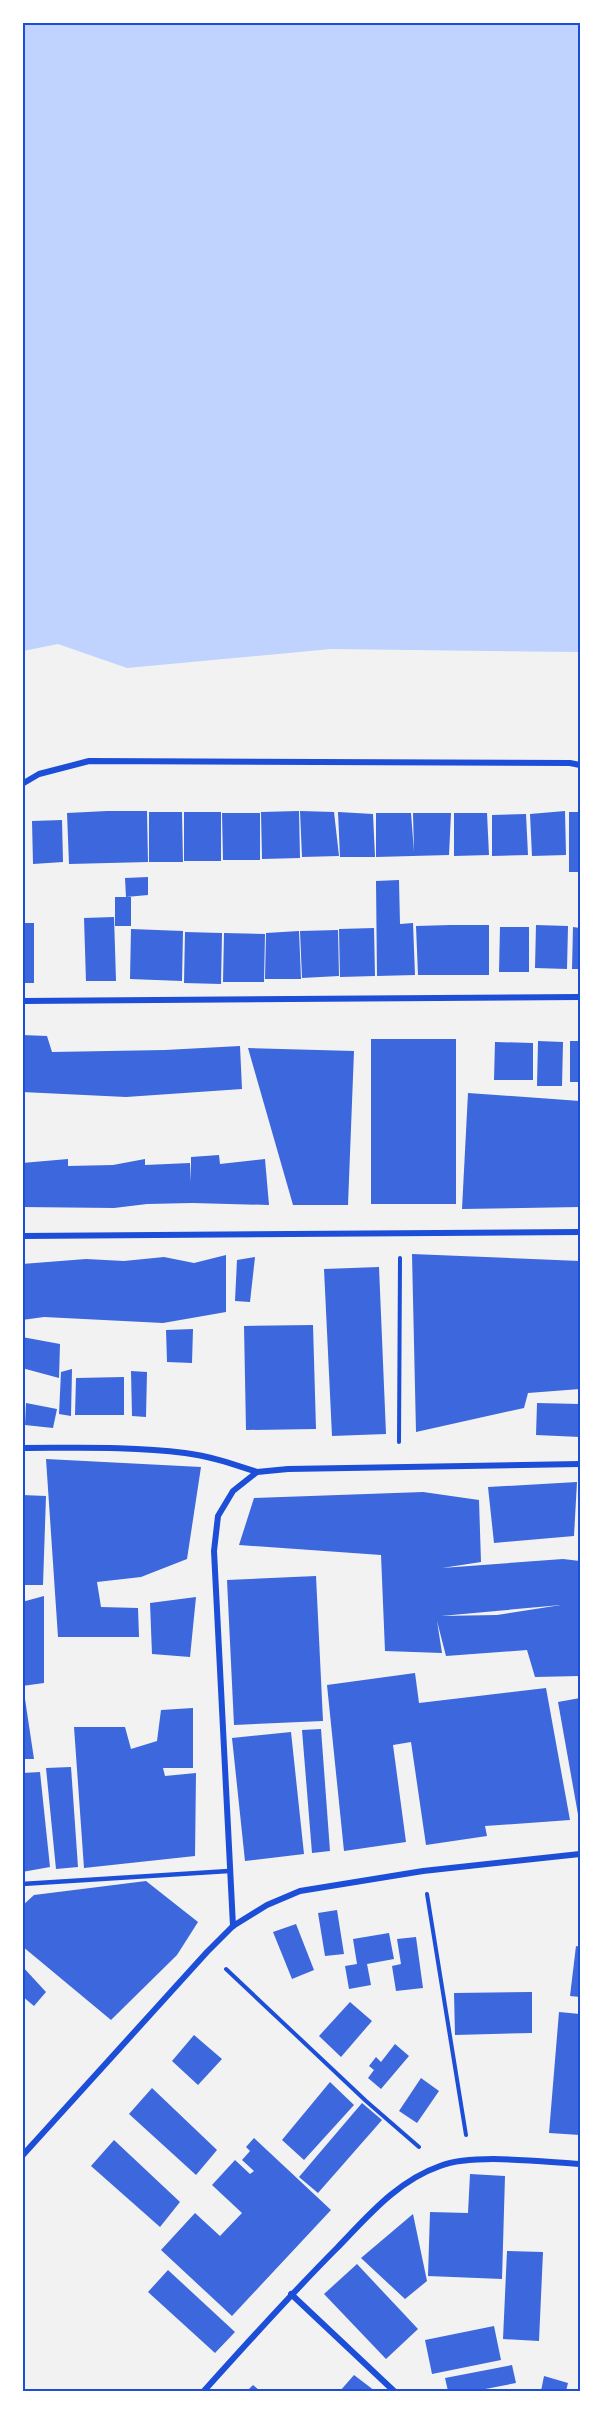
<svg xmlns="http://www.w3.org/2000/svg" width="603" height="2414" font-family="Quicksand,sans-serif">
<style>
.water{fill:#bfd3fe}
.building{fill:#3d67dc;fill-rule:evenodd}
.lines{fill:none;stroke-linecap:round;stroke-linejoin:round}
.path{stroke:#1d4ed8;stroke-width:4}
.service{stroke:#1d4ed8;stroke-width:4.5}
.minor{stroke:#1d4ed8;stroke-width:6}
.neatline{fill:none;stroke:#1d4ed8;stroke-width:2}
</style>
<rect width="100%" height="100%" fill="#f2f2f2"/>
<path class="water" d="M23 22 580 23V652L331 649 127 668 58 644 23 651Z"/>
<g class="building">
<path d="M107 811H147L148 862 69 864 67 813Z"/>
<path d="M299 811 300 858 262 859 261 812Z"/>
<path d="M300 811 334 812 339 856 302 857Z"/>
<path d="M565 811 566 855 532 856 530 814Z"/>
<path d="M149 812H182L183 862H149Z"/>
<rect x="184" y="812" width="37" height="49"/>
<path d="M338 812 373 814 375 857H340Z"/>
<rect x="569" y="812" width="11" height="60"/>
<path d="M222 813H260V860H223Z"/>
<path d="M376 813H411L414 852 413 813H451L449 855 376 857Z"/>
<path d="M454 813H487L489 855 454 856Z"/>
<path d="M526 814 528 855 492 856V815Z"/>
<path d="M62 820 63 862 33 864 32 821Z"/>
<path d="M148 877V895L126 897 125 878Z"/>
<path d="M399 880 400 924 413 923 415 975 377 976 376 881Z"/>
<rect x="115" y="897" width="16" height="29"/>
<path d="M114 917 116 981H86L84 918Z"/>
<rect x="22" y="923" width="12" height="60"/>
<path d="M451 925H489V975H418L416 926Z"/>
<path d="M536 925 568 926 567 969 535 968Z"/>
<path d="M500 927H529V972H499Z"/>
<path d="M573 927 580 928V969H572Z"/>
<path d="M374 928 375 976 340 977 339 929Z"/>
<path d="M131 929 183 931 182 981 130 979Z"/>
<path d="M338 930 339 976 302 978 300 931Z"/>
<path d="M299 931 301 979H265L266 933Z"/>
<path d="M185 932 222 933 221 984 184 983Z"/>
<path d="M224 933 265 934 264 982H223Z"/>
<path d="M22 1035 47 1036 52 1052 165 1050 240 1046 242 1089 126 1097 22 1092Z"/>
<rect x="371" y="1039" width="85" height="165"/>
<path d="M538 1041 563 1042 562 1086H537Z"/>
<rect x="570" y="1041" width="10" height="41"/>
<path d="M495 1042 533 1043V1080H494Z"/>
<path d="M248 1048 354 1051 348 1205H293Z"/>
<path d="M468 1093 580 1101V1207L462 1209Z"/>
<path d="M219 1155 220 1164 265 1159 269 1205 192 1203 147 1204 114 1208 22 1207V1163L68 1159V1166L113 1165 145 1159V1165L190 1163 191 1182V1157Z"/>
<path d="M412 1254 580 1261V1389L528 1393 524 1408 416 1432Z"/>
<path d="M226 1255V1312L163 1323 44 1317 22 1320V1264L86 1259 124 1261 164 1257 194 1263Z"/>
<path d="M255 1257 250 1302 235 1301 237 1260Z"/>
<path d="M379 1267 386 1434 332 1436 324 1269Z"/>
<path d="M313 1325 316 1429 246 1430 244 1326Z"/>
<path d="M193 1329 192 1363 167 1362 166 1330Z"/>
<path d="M22 1337 60 1344 59 1378 22 1368Z"/>
<path d="M72 1369 71 1416 59 1414 61 1372Z"/>
<path d="M131 1371 147 1372 146 1417 132 1416Z"/>
<path d="M124 1377V1415H75L76 1378Z"/>
<path d="M26 1403 57 1409 53 1428 25 1425Z"/>
<path d="M537 1403 580 1404V1437L536 1435Z"/>
<path d="M46 1459 201 1467 187 1559 141 1577 97 1582 101 1607 138 1608 139 1637H58Z"/>
<path d="M577 1482 574 1536 494 1543 488 1487Z"/>
<path d="M423 1492 479 1500 481 1562 442 1568 563 1559 580 1561V1676L535 1677 527 1650 446 1656 437 1621 442 1653 385 1651 381 1555 239 1545 254 1498ZM561 1605 497 1615 441 1616Z"/>
<path d="M22 1495 46 1496 43 1585H22Z"/>
<path d="M316 1576 323 1721 234 1725 227 1580Z"/>
<path d="M44 1596V1683L22 1686V1602Z"/>
<path d="M196 1597 190 1657 152 1654 150 1603Z"/>
<path d="M415 1673 419 1703 546 1688 570 1820 485 1826 487 1836 426 1845 411 1742 393 1745 406 1842 344 1851 327 1685Z"/>
<path d="M580 1698V1820H579L558 1702Z"/>
<path d="M25 1699 34 1759H22V1700Z"/>
<path d="M193 1708V1768H163L165 1776 196 1773 195 1856 84 1868 74 1727H125L131 1749 157 1741 161 1710Z"/>
<path d="M321 1729 330 1851 312 1853 302 1730Z"/>
<path d="M291 1732 304 1854 245 1861 232 1738Z"/>
<path d="M71 1767 78 1867 56 1869 46 1768Z"/>
<path d="M40 1772 50 1867 22 1872V1773Z"/>
<path d="M146 1881 198 1922 177 1955 111 2020 22 1946V1906L34 1895Z"/>
<path d="M337 1910 344 1954 325 1956 318 1913Z"/>
<path d="M296 1924 314 1970 292 1979 273 1932Z"/>
<path d="M389 1933 394 1959 367 1964 371 1985 349 1989 345 1966 357 1964 353 1939Z"/>
<path d="M416 1937 423 1988 396 1991 392 1966 401 1964 397 1939Z"/>
<path d="M576 1946 580 1947V1997L570 1996Z"/>
<path d="M22 1966 46 1992 34 2006 22 1996Z"/>
<path d="M532 1992V2033L455 2035 454 1993Z"/>
<path d="M350 2002 372 2021 341 2057 319 2036Z"/>
<path d="M559 2012 580 2014V2135L549 2133Z"/>
<path d="M194 2035 222 2059 198 2085 172 2061Z"/>
<path d="M395 2044 409 2056 381 2089 368 2078 374 2070 369 2066 376 2057 381 2062Z"/>
<path d="M421 2078 439 2091 417 2123 399 2111Z"/>
<path d="M330 2082 354 2105 304 2160 282 2140Z"/>
<path d="M152 2088 217 2150 196 2175 129 2114Z"/>
<path d="M362 2103 382 2120 318 2193 299 2177Z"/>
<path d="M254 2138 331 2210 232 2316 161 2250 195 2213 220 2236 242 2213 212 2185 235 2160 250 2174 254 2171 242 2160 250 2151 246 2147Z"/>
<path d="M114 2140 180 2202 160 2227 91 2166Z"/>
<path d="M470 2174 505 2176 502 2279 428 2276 430 2212 468 2213Z"/>
<path d="M413 2214 427 2281 405 2299 361 2258Z"/>
<path d="M507 2251 543 2252 539 2341 503 2339Z"/>
<path d="M357 2264 418 2329 386 2359 324 2294Z"/>
<path d="M168 2270 235 2332 215 2353 148 2292Z"/>
<path d="M494 2326 501 2360 432 2374 425 2340Z"/>
<path d="M512 2365 516 2383 475 2391H448L445 2378Z"/>
<path d="M354 2375 375 2391H340Z"/>
<path d="M544 2376 568 2383 566 2391H541Z"/>
<path d="M253 2385 260 2391H247Z"/>
</g>
<g class="lines">
<g class="path">
<path d="M399 1442 400 1258"/>
<path d="M427 1894 466 2135"/>
<path d="M226 1969 366 2101 419 2147"/>
</g>
<path class="service" d="M22 1884 229 1871"/>
<g class="minor">
<path d="M22 784 39 774 89 761 570 763 580 765"/>
<path d="M22 1001 580 997"/>
<path d="M22 1236 580 1232"/>
<path d="M22 1448C77 1448 131 1446 185 1453 210 1456 233 1464 257 1472"/>
<path d="M233 1926 214 1551 218 1516 233 1491 257 1472 288 1469 580 1464"/>
<path d="M22 2156 207 1952 233 1926 267 1905 300 1891 423 1871 580 1854"/>
<path d="M291 2294 395 2392"/>
<path d="M203 2392C247 2343 291 2294 337 2248 368 2216 397 2181 440 2166 474 2153 542 2162 580 2164"/>
</g>
</g>
<rect width="603" height="2414" fill="none" stroke="#ffffff" stroke-width="48"/>
<rect x="24" y="24" width="555" height="2366" class="neatline"/>
</svg>
